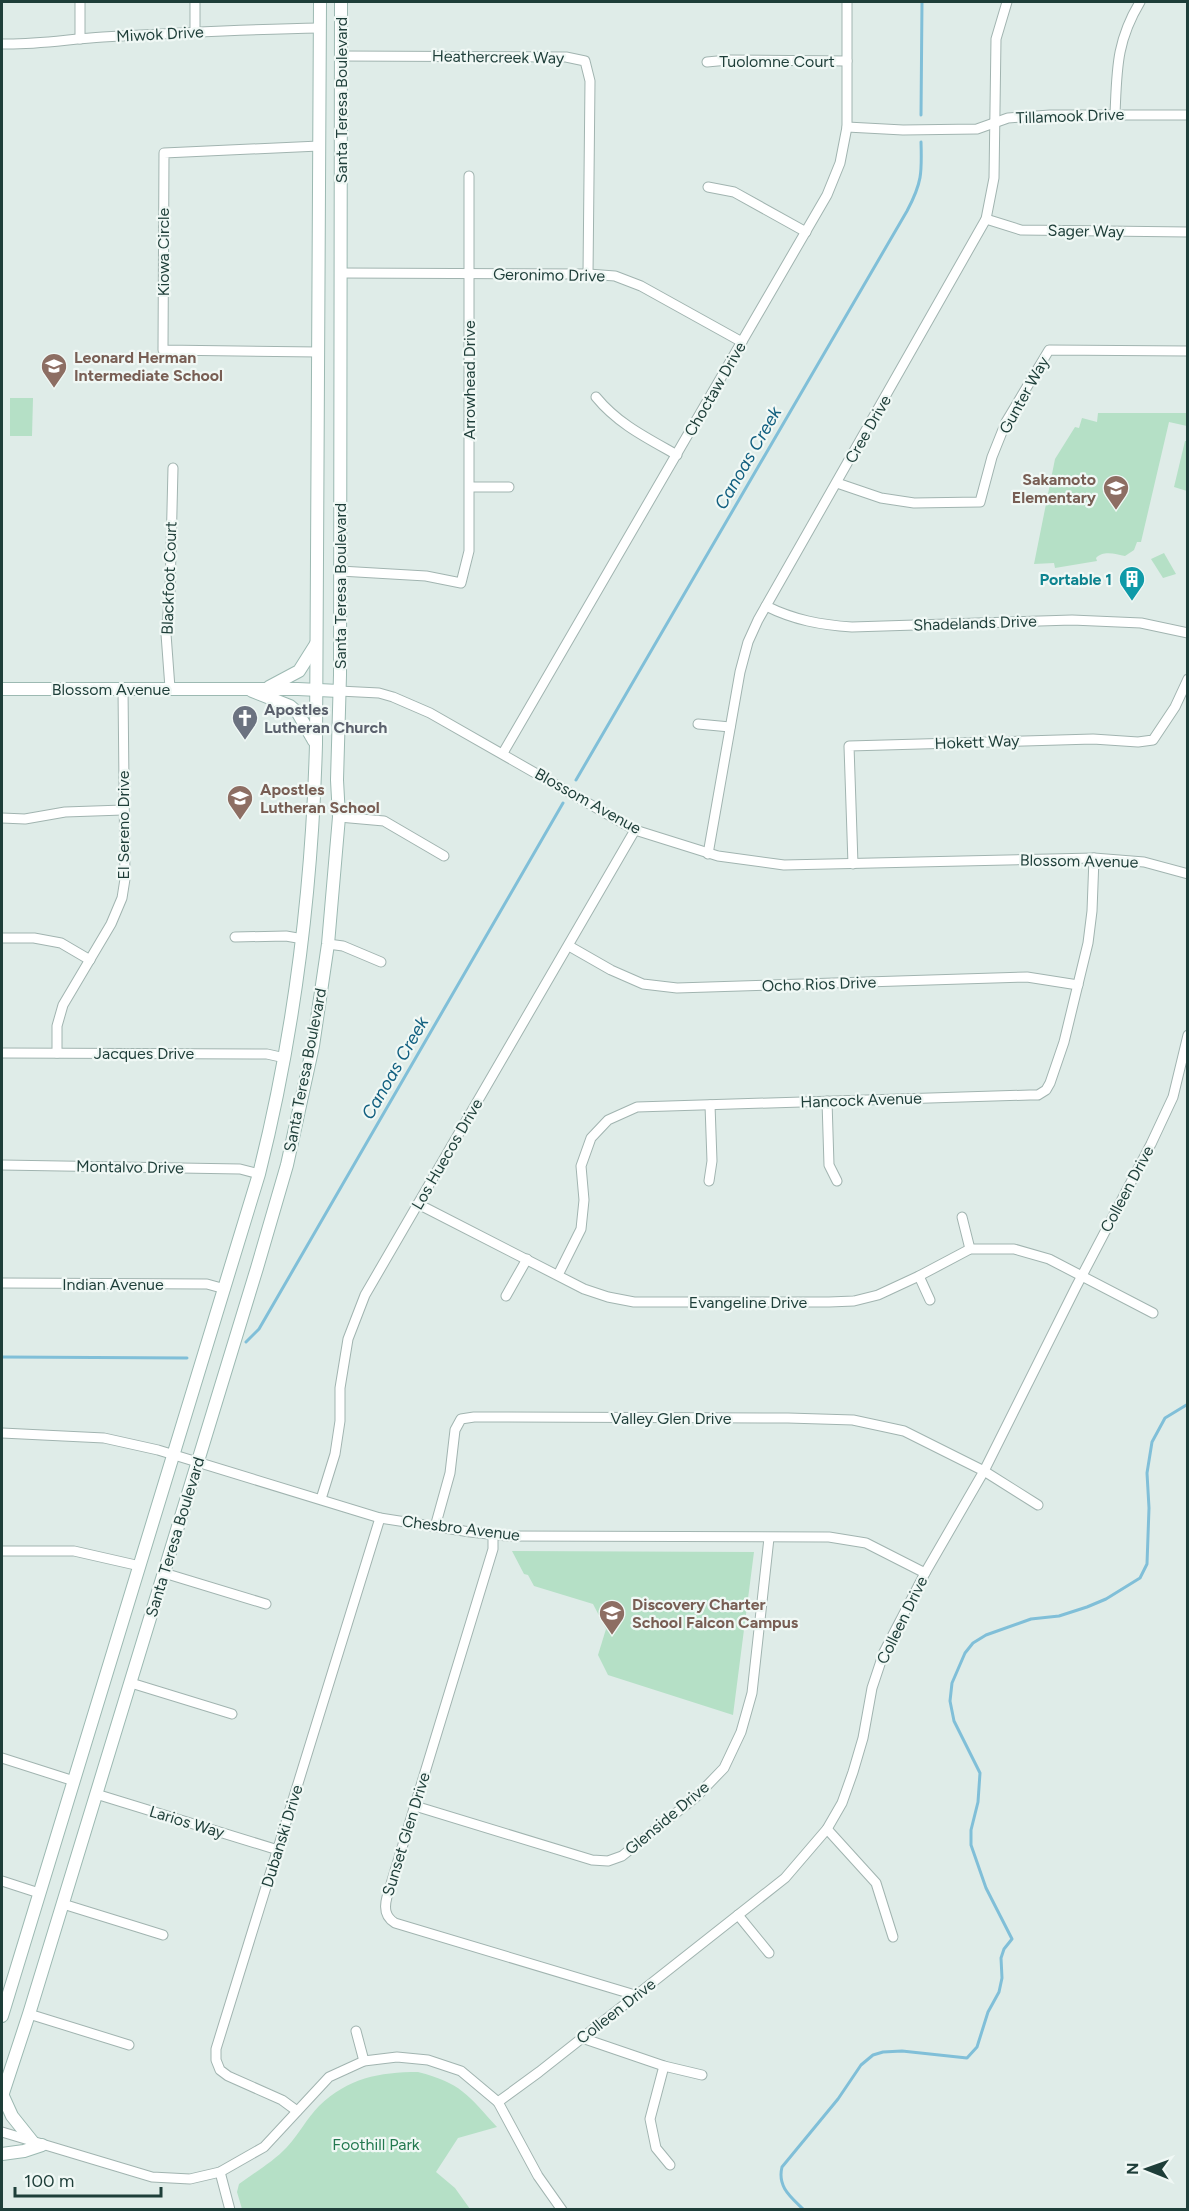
<svg xmlns="http://www.w3.org/2000/svg" width="1189" height="2211" font-family="Figtree,sans-serif">
<style>
.green{fill:#b5e0c6}
.lines{fill:none;stroke-linecap:round;stroke-linejoin:round}
.stream{stroke:#80bfd8;stroke-width:3}
.street-casing{stroke:#a1b4b0;stroke-width:11}
.secondary-casing{stroke:#9cb9b2;stroke-width:14}
.street{stroke:#fff;stroke-width:9}
.secondary{stroke:#fff;stroke-width:12}
.labels{text-anchor:middle;dominant-baseline:central;stroke-width:4.5;stroke-linejoin:round;paint-order:stroke}
.street-label{font-size:16px;fill:#1e3e39;stroke:#f0f8f5}
.education-label{font-size:16px;font-weight:bold;fill:#785e54;stroke:#f0f8f5;text-anchor:start}
.culture-label{font-size:16px;font-weight:bold;fill:#0d838f;stroke:#f0f8f5;text-anchor:end}
.worship-label{font-size:16px;font-weight:bold;fill:#5b616d;stroke:#f0f8f5;text-anchor:start}
.park-label{font-size:16px;fill:#247950;stroke:#f0f8f5}
.water-label{font-size:18px;font-style:italic;fill:#126080;stroke:#f0f8f5}
</style>
<rect width="100%" height="100%" fill="#dfece8"/>
<g class="green">
<path d="M10 398H33L32 436H10Z"/>
<path d="M1098 413H1187V426L1169 422 1141 542H1137L1134 550 1125 556C1116 554 1103 550 1096 558L1097 561 1055 568 1054 563 1034 564 1055 459 1075 427 1079 428 1082 418 1097 422Z"/>
<path d="M1185 441H1187V491L1174 487Z"/>
<path d="M1164 553 1176 574 1163 578 1151 559Z"/>
<path d="M512 1551 754 1552 733 1715 608 1675 598 1655 606 1629 593 1604 534 1586 528 1575 524 1574Z"/>
<path d="M418 2072C461 2083 468 2095 497 2127L458 2138 436 2172 455 2188 470 2209H242L237 2192 239 2184C255 2172 273 2162 287 2147 299 2134 307 2118 319 2106 348 2078 379 2072 418 2072Z"/>
</g>
<g class="lines">
<g class="stream">
<path d="M921 115 922 2"/>
<path d="M576 780 907 211C922 183 922 173 921 142"/>
<path d="M246 1342 259 1329 563 803"/>
<path d="M2 1357 187 1358"/>
<path d="M804 2210C791 2197 777 2187 782 2167L838 2099 861 2065 873 2055 883 2052 902 2051 967 2058 977 2047 988 2012 999 1992 1002 1978 1001 1958 1004 1949 1012 1939 986 1888 971 1845V1830L978 1802 980 1773 954 1721 950 1701 952 1683 965 1653 973 1643 986 1635 1031 1619 1059 1616 1087 1607 1106 1599 1140 1578 1147 1564 1149 1508 1147 1473 1152 1442 1165 1418 1188 1404"/>
</g>
<g class="street-casing">
<g id="street">
<path d="M195 32V2"/>
<path d="M80 39V2"/>
<path d="M2 44C36 45 69 39 103 37 175 33 247 29 320 28"/>
<path d="M341 56 566 57 585 61 590 81 588 274"/>
<path d="M707 62 728 60 847 61"/>
<path d="M1115 114C1117 70 1116 42 1140 2"/>
<path d="M847 127 903 130 977 129 1008 118 1050 115H1188"/>
<path d="M708 187 734 192 806 232"/>
<path d="M986 219 1021 230 1188 232"/>
<path d="M341 273 588 274 615 276 641 286 742 342"/>
<path d="M318 352 163 350 164 153 319 146"/>
<path d="M596 397C618 424 647 438 677 455"/>
<path d="M837 483 881 498 914 503 980 502 992 457 1006 422 1049 350 1188 351"/>
<path d="M470 487H509"/>
<path d="M340 571 426 576 461 583 469 551V176"/>
<path d="M766 606C794 620 821 625 852 627L1072 620 1141 623 1188 633"/>
<path d="M170 688 166 634 170 592 173 468"/>
<path d="M339 691 379 693 393 697 430 713 635 830 718 856 784 865 1094 858 1144 862 1188 874"/>
<path d="M698 724 730 727"/>
<path d="M503 753 827 195 840 163 847 127V2"/>
<path d="M339 817 384 821 444 856"/>
<path d="M2 818 25 819 65 812 123 810"/>
<path d="M708 854 740 672 748 642 758 620 986 219 994 178 996 39 1007 2"/>
<path d="M853 864 849 746 1093 739 1138 742 1153 740 1175 707 1188 679"/>
<path d="M235 937 286 936 303 939"/>
<path d="M2 938H34L61 943 90 960"/>
<path d="M328 944 343 946 381 962"/>
<path d="M569 946 611 970 643 984 677 988 1027 977 1078 985"/>
<path d="M2 1053 267 1054 285 1058"/>
<path d="M57 1053V1026L63 1005 111 924 122 898 125 879 123 689"/>
<path d="M827 1101 829 1165 837 1181"/>
<path d="M2 1165 240 1169 259 1174"/>
<path d="M709 1181 712 1161 710 1105"/>
<path d="M418 1204 584 1289 608 1297 634 1302H829L854 1301 878 1295 919 1276 970 1249H1014L1049 1259 1153 1313"/>
<path d="M962 1217 970 1249"/>
<path d="M558 1275 581 1229 584 1200 581 1166 591 1138 608 1120 637 1107 1030 1095H1038L1046 1090 1050 1083 1064 1042 1088 943 1092 911 1094 858"/>
<path d="M919 1276 930 1300"/>
<path d="M2 1283 207 1284 225 1289"/>
<path d="M506 1296 527 1259"/>
<path d="M2 1433 104 1438 158 1450 380 1518 470 1532 507 1536 829 1537 866 1543 925 1573"/>
<path d="M321 1499 335 1454 340 1421V1388L348 1339 365 1295 635 830"/>
<path d="M435 1527 450 1473 455 1430 461 1419 474 1417 788 1418 853 1420 904 1431 984 1471 1038 1505"/>
<path d="M493 1535V1549L387 1897C384 1908 385 1917 395 1923L635 1995"/>
<path d="M2 1551H74L140 1566"/>
<path d="M164 1573 266 1604"/>
<path d="M131 1683 232 1714"/>
<path d="M2 1758 74 1781"/>
<path d="M96 1794 278 1850"/>
<path d="M415 1806 592 1860 608 1861 622 1856 696 1797 724 1768 741 1732 752 1693 769 1538"/>
<path d="M827 1829 876 1883 893 1937"/>
<path d="M2 1881 39 1893"/>
<path d="M63 1904 163 1935"/>
<path d="M738 1915 769 1953"/>
<path d="M29 2014 129 2045"/>
<path d="M356 2031 364 2061"/>
<path d="M582 2038 664 2066 702 2075"/>
<path d="M664 2066 650 2119 656 2148 670 2165"/>
<path d="M498 2102 539 2072 785 1878 827 1829 842 1803 853 1772 863 1738 872 1688 884 1652 925 1573 984 1471 1076 1287 1151 1144 1173 1097 1188 1035"/>
<path d="M297 2111 282 2100 228 2076 220 2070 216 2060V2049L380 1518"/>
<path d="M2 2132 152 2177 190 2179 220 2172 264 2147 329 2077 364 2061 397 2057 428 2060 461 2071 498 2102 538 2176 562 2210"/>
<path d="M220 2172 230 2210"/>
</g>
</g>
<g class="secondary-casing">
<g id="secondary">
<path d="M269 687 299 671 316 644"/>
<path d="M2 689H298L339 691"/>
<path d="M252 691 290 706 298 713 314 741"/>
<path d="M2 2016 259 1174C295 1031 312 891 316 744L320 2"/>
<path d="M2 2094 12 2116 32 2141"/>
<path d="M2 2096 29 2014 257 1268 287 1165 313 1046 328 944 339 817 337 780 340 675 341 2"/>
<path d="M2 2154 24 2151 42 2145"/>
</g>
</g>
<use href="#street" class="street"/>
<use href="#secondary" class="secondary"/>
</g>
<defs>
<g id="school-pin" transform="scale(1.35)"><path d="M0 17L-7.5 6A9.5 9.5 0 1 1 7.5 6Z" fill="#8d6e63" stroke="#f0f8f5"/><path d="M0-5L7-2L0 1L-7-2ZM-4 1L0 2.5L4 1V4Q0 6-4 4Z" fill="#fff"/></g>
<g id="building-pin" transform="scale(1.35)"><path d="M0 17L-7.5 6A9.5 9.5 0 1 1 7.5 6Z" fill="#0f9aa8" stroke="#f0f8f5"/><path d="M-4-6H4V6H1V3H-1V6H-4ZM-2.5-4.3h1.7v1.8h-1.7ZM.8-4.3h1.7v1.8H.8ZM-2.5-1h1.7V.8h-1.7ZM.8-1h1.7V.8H.8Z" fill="#fff"/></g>
<g id="church-pin" transform="scale(1.35)"><path d="M0 17L-7.5 6A9.5 9.5 0 1 1 7.5 6Z" fill="#6b7280" stroke="#f0f8f5"/><path d="M-1.2-6h2.4v3.5h3.3v2.4h-3.3V6h-2.4V-.1h-3.3v-2.4h3.3Z" fill="#fff"/></g>
</defs>
<g fill-rule="evenodd">
<use href="#school-pin" x="54" y="366"/>
<use href="#school-pin" x="1116" y="488"/>
<use href="#building-pin" x="1132" y="579"/>
<use href="#church-pin" x="245" y="718"/>
<use href="#school-pin" x="240" y="798"/>
<use href="#school-pin" x="612" y="1613"/>
</g>
<g class="labels">
<g class="street-label">
<text transform="translate(160 34) rotate(-3)">Miwok Drive</text>
<text transform="translate(498 57) rotate(1)">Heathercreek Way</text>
<text x="777" y="61">Tuolomne Court</text>
<text transform="translate(341 100) rotate(-90)">Santa Teresa Boulevard</text>
<text transform="translate(1070 116) rotate(-2)">Tillamook Drive</text>
<text transform="translate(1086 231) rotate(1)">Sager Way</text>
<text transform="translate(163 252) rotate(-90)">Kiowa Circle</text>
<text transform="translate(549 275) rotate(1)">Geronimo Drive</text>
<text transform="translate(469 380) rotate(-90)">Arrowhead Drive</text>
<text transform="translate(715 389) rotate(-60)">Choctaw Drive</text>
<text transform="translate(1024 395) rotate(-61)">Gunter Way</text>
<text transform="translate(868 429) rotate(-60)">Cree Drive</text>
<text transform="translate(169 578) rotate(-88)">Blackfoot Court</text>
<text transform="translate(340 586) rotate(-90)">Santa Teresa Boulevard</text>
<text transform="translate(975 623) rotate(-2)">Shadelands Drive</text>
<text x="111" y="689">Blossom Avenue</text>
<text transform="translate(977 742) rotate(-2)">Hokett Way</text>
<text transform="translate(588 801) rotate(29)">Blossom Avenue</text>
<text transform="translate(123 825) rotate(-90)">El Sereno Drive</text>
<text transform="translate(1079 861) rotate(1)">Blossom Avenue</text>
<text transform="translate(819 984) rotate(-2)">Ocho Rios Drive</text>
<text x="144" y="1053">Jacques Drive</text>
<text transform="translate(305 1070) rotate(-79)">Santa Teresa Boulevard</text>
<text transform="translate(861 1100) rotate(-2)">Hancock Avenue</text>
<text transform="translate(447 1154) rotate(-60)">Los Huecos Drive</text>
<text transform="translate(130 1167) rotate(1)">Montalvo Drive</text>
<text transform="translate(1127 1189) rotate(-62)">Colleen Drive</text>
<text x="113" y="1284">Indian Avenue</text>
<text x="748" y="1302">Evangeline Drive</text>
<text x="671" y="1418">Valley Glen Drive</text>
<text transform="translate(461 1528) rotate(7)">Chesbro Avenue</text>
<text transform="translate(175 1537) rotate(-73)">Santa Teresa Boulevard</text>
<text transform="translate(902 1620) rotate(-64)">Colleen Drive</text>
<text transform="translate(667 1818) rotate(-40)">Glenside Drive</text>
<text transform="translate(187 1822) rotate(17)">Larios Way</text>
<text transform="translate(406 1834) rotate(-73)">Sunset Glen Drive</text>
<text transform="translate(282 1836) rotate(-73)">Dubanski Drive</text>
<text transform="translate(616 2011) rotate(-38)">Colleen Drive</text>
</g>
<g class="education-label">
<text x="74" y="357">Leonard Herman<tspan x="74" dy="18">Intermediate School</tspan></text>
<text x="1096" y="479" text-anchor="end">Sakamoto<tspan x="1096" dy="18">Elementary</tspan></text>
<text x="260" y="789">Apostles<tspan x="260" dy="18">Lutheran School</tspan></text>
<text x="632" y="1604">Discovery Charter<tspan x="632" dy="18">School Falcon Campus</tspan></text>
</g>
<g class="culture-label">
<text x="1112" y="579">Portable 1</text>
</g>
<g class="worship-label">
<text x="264" y="709">Apostles<tspan x="264" dy="18">Lutheran Church</tspan></text>
</g>
<g class="park-label">
<text x="376" y="2144">Foothill Park</text>
</g>
<g class="water-label">
<text transform="translate(748 458) rotate(-60)">Canoas Creek</text>
<text transform="translate(395 1068) rotate(-60)">Canoas Creek</text>
</g>
</g>
<rect width="1189" height="2211" fill="none" stroke="#1e3e39" stroke-width="6"/>
<g transform="translate(1147 2169) rotate(271)" stroke="#f0f8f5" stroke-width="4.5" paint-order="stroke">
<path d="M0-4.5L10 22L0 15L-10 22Z" fill="#1e3e39"/>
<text y="-9" font-size="16" font-weight="bold" text-anchor="middle" fill="#1e3e39">N</text>
</g>
<path d="M15 2187v9h146v-9" fill="none" stroke="#1e3e39" stroke-width="3"/>
<text x="24" y="2187" font-size="18" fill="#1e3e39" stroke="#f0f8f5" stroke-width="4.5" paint-order="stroke">100 m</text>
</svg>
